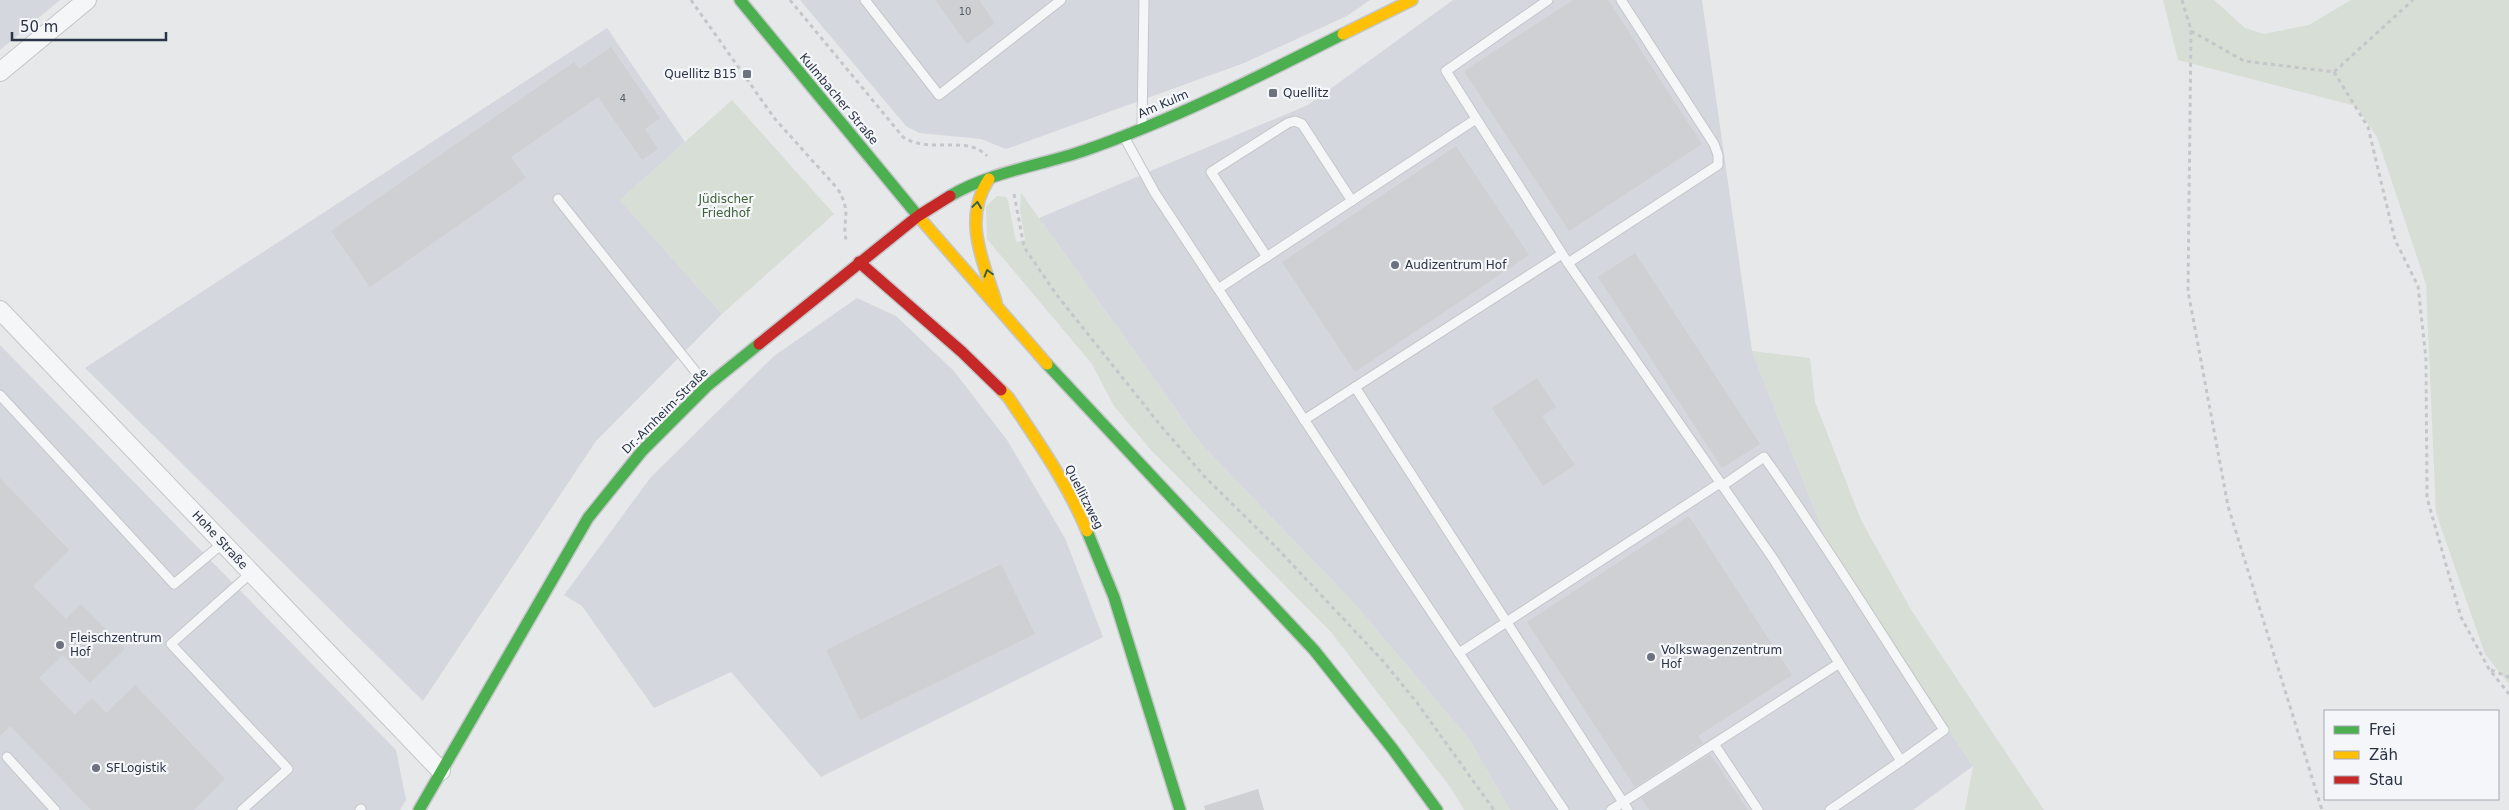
<svg xmlns="http://www.w3.org/2000/svg" width="2509" height="810" font-family="'DejaVu Sans',sans-serif">
<style>
.built{fill:#d4d7dd}
.green{fill:#d6ded6}
.building{fill:#ced0d3}
.lines{fill:none;stroke-linecap:round;stroke-linejoin:round}
.lane-casing{stroke:#c4c6c8;stroke-width:11}
.street-casing{stroke:#c4c6c8;stroke-width:20}
.fast-casing{stroke:#c4c6c8;stroke-width:14}
.slow-casing{stroke:#c4c6c8;stroke-width:14}
.jam-casing{stroke:#c4c6c8;stroke-width:14}
.path{stroke:#c5c6ca;stroke-width:3;stroke-dasharray:4 4;stroke-linecap:butt}
.lane{stroke:#f5f6f7;stroke-width:9}
.street{stroke:#f5f6f7;stroke-width:18}
.fast{stroke:#4caf50;stroke-width:11}
.slow{stroke:#ffc107;stroke-width:11}
.jam{stroke:#c62828;stroke-width:11}
.oneway{stroke:#375f49}
.poi-dot{fill:#6c737f;stroke:#f4f6f9;stroke-width:2}
.labels{text-anchor:middle;dominant-baseline:central;stroke-width:4.5;stroke-linejoin:round;paint-order:stroke}
.number-label{font-size:10px;fill:#545c69}
.poi-label{font-size:12px;fill:#2b3445;stroke:#f4f6f9;text-anchor:start}
.street-label{font-size:12px;fill:#2b3445;stroke:#f4f6f9}
.park-label{font-size:12px;fill:#3f6138;stroke:#f4f6f9}
</style>
<rect width="100%" height="100%" fill="#e6e8ea"/>
<g class="built">
<path d="M0 0H60L0 50Z"/>
<path d="M800 0H1370L1347 16 1244 63 1006 149 981 139 919 133 906 126Z"/>
<path d="M1453 0H1702L1752 351 1832 554 1973 766 1913 810H1510L1469 739 1353 602 1200 443 1039 218 1308 105Z"/>
<path d="M607 28 685 142 620 200 722 314 596 441 423 701 85 368Z"/>
<path d="M857 298 896 316 954 371 1007 440 1065 538 1103 637 821 777 731 672 654 708 582 606 564 595 651 477 774 356Z"/>
<path d="M0 345 396 750 406 800 400 810H0Z"/>
</g>
<g class="green">
<path d="M2163 0H2214L2245 28 2264 34 2309 25 2351 0H2509V684L2485 654 2436 513 2426 284 2377 137 2356 106 2178 60Z"/>
<path d="M732 100 834 214 722 314 620 200Z"/>
<path d="M1021 193 1200 443 1353 602 1469 739 1510 810H1464L1450 787 1331 632 1151 450 1114 406 1092 364 987 239 986 207 997 196 1006 197 1008 201 1016 242 1025 240 1020 210Z"/>
<path d="M1752 351 1810 358 1815 402 1861 520 1910 608 2044 810H1965L1973 766 1832 554Z"/>
</g>
<g class="building">
<path d="M935 0H979L995 23 967 44Z"/>
<path d="M1573 0H1608L1702 144 1569 231 1464 71Z"/>
<path d="M611 47 660 118 645 129 658 149 642 160 598 97 511 157 526 178 370 287 331 231 574 62 579 69Z"/>
<path d="M1456 146 1529 255 1355 372 1282 262Z"/>
<path d="M1635 253 1760 444 1722 468 1598 277Z"/>
<path d="M1537 378 1556 407 1542 416 1575 465 1543 486 1492 408Z"/>
<path d="M0 478 69 550 33 586 66 619 81 604 125 649 90 683 63 655 39 678 75 715 92 698 106 713 135 685 225 779 194 810H91L10 726 0 736Z"/>
<path d="M1689 516 1792 675 1698 736 1703 743 1635 787 1527 622Z"/>
<path d="M1001 564 1035 634 860 720 826 650Z"/>
<path d="M1710 754 1748 810H1649L1641 798Z"/>
<path d="M1258 789 1264 810H1205L1204 806Z"/>
</g>
<g class="lines">
<g class="lane-casing">
<g id="lane">
<path d="M865 0 939 95 1061 0"/>
<path d="M1548 0 1446 71 1568 263 1774 560 1901 761 1830 810"/>
<path d="M1142 125 1144 0"/>
<path d="M1123 135 1155 193 1390 550 1564 810"/>
<path d="M558 199 707 386"/>
<path d="M1267 257 1211 172 1288 123 1295 121 1302 124 1352 201"/>
<path d="M1568 263 1718 165V155L1714 144 1621 0"/>
<path d="M1218 289 1476 119"/>
<path d="M1355 387 1628 810"/>
<path d="M0 395 174 584 223 543"/>
<path d="M1304 420 1562 254"/>
<path d="M1722 486 1764 457C1827 545 1884 639 1944 730L1901 761"/>
<path d="M1459 653 1720 483"/>
<path d="M1714 744 1758 810"/>
<path d="M7 757 55 810"/>
<path d="M242 810 288 769 171 644 251 573"/>
<path d="M360 810 361 809"/>
<path d="M1611 810 1838 664"/>
</g>
</g>
<g class="street-casing">
<g id="street">
<path d="M0 72 87 0"/>
<path d="M0 310 441 771"/>
</g>
</g>
<g class="fast-casing">
<g id="fast">
<path d="M740 0 918 216"/>
<path d="M950 196C990 172 1039 166 1083 151 1173 120 1258 77 1343 34"/>
<path d="M1047 364 1314 650 1392 748 1437 810"/>
<path d="M1087 531 1114 597 1180 810"/>
<path d="M419 810 588 518 642 451 707 386 759 344"/>
</g>
</g>
<g class="slow-casing">
<g id="slow">
<path d="M1343 34 1412 0"/>
<path d="M989 179C962 219 983 260 996 302"/>
<path d="M918 216 1047 364"/>
<path d="M1001 390 1008 397C1037 440 1067 483 1087 531"/>
</g>
</g>
<g class="jam-casing">
<g id="jam">
<path d="M859 262 962 352 1001 390"/>
<path d="M759 344 918 216 950 196"/>
</g>
</g>
<g class="path">
<path d="M691 0 775 119 837 188C854 215 840 220 847 243"/>
<path d="M790 0 903 137C931 155 966 134 987 156"/>
<path d="M2182 0 2191 30 2188 291 2228 506 2322 810"/>
<path d="M2191 31 2244 61 2334 72 2413 0"/>
<path d="M2334 72 2368 127 2395 240 2418 286 2426 359 2427 498 2461 617 2489 669 2509 694"/>
<path d="M1014 194 1024 247 1056 294 1161 426 1205 477 1275 546 1383 661 1418 704 1494 810"/>
<path d="M2491 670 2509 677"/>
</g>
<use href="#lane" class="lane"/>
<use href="#street" class="street"/>
<use href="#fast" class="fast"/>
<use href="#slow" class="slow"/>
<use href="#jam" class="jam"/>
</g>
<defs><path id="oneway-chevron" d="M-2-3.5L2.5 0L-2 3.5" fill="none" stroke-width="1.6" stroke-linecap="round" stroke-linejoin="round" transform="scale(1.25)"/></defs>
<g class="oneway">
<use href="#oneway-chevron" transform="translate(977 205) rotate(-82)"/>
<use href="#oneway-chevron" transform="translate(988 273) rotate(-106)"/>
</g>
<g class="poi-dot">
<rect x="742" y="69" width="10" height="10" rx="2.5"/>
<rect x="1268" y="88" width="10" height="10" rx="2.5"/>
<circle cx="1395" cy="265" r="5"/>
<circle cx="60" cy="645" r="5"/>
<circle cx="1651" cy="657" r="5"/>
<circle cx="96" cy="768" r="5"/>
</g>
<g class="labels">
<g class="number-label">
<text x="965" y="11">10</text>
<text x="623" y="98">4</text>
</g>
<g class="poi-label">
<text x="737" y="74" text-anchor="end">Quellitz B15</text>
<text x="1283" y="93">Quellitz</text>
<text x="1405" y="265">Audizentrum Hof</text>
<text x="70" y="638">Fleischzentrum<tspan x="70" dy="14">Hof</tspan></text>
<text x="1661" y="650">Volkswagenzentrum<tspan x="1661" dy="14">Hof</tspan></text>
<text x="106" y="768">SFLogistik</text>
</g>
<g class="street-label">
<text transform="translate(839 99) rotate(50)">Kulmbacher Straße</text>
<text transform="translate(1163 104) rotate(-23)">Am Kulm</text>
<text transform="translate(665 411) rotate(-45)">Dr.-Arnheim-Straße</text>
<text transform="translate(1084 497) rotate(63)">Quellitzweg</text>
<text transform="translate(220 540) rotate(47)">Hohe Straße</text>
</g>
<g class="park-label">
<text x="726" y="199">Jüdischer<tspan x="726" dy="14">Friedhof</tspan></text>
</g>
</g>
<rect x="2324" y="710" width="175" height="90" fill="#f4f6f9" stroke="#a4a8b1"/>
<rect x="2334" y="726" width="25" height="8" fill="#4caf50" stroke="#a4a8b1"/>
<text x="2369" y="735" font-size="15" fill="#2b3445">Frei</text>
<rect x="2334" y="751" width="25" height="8" fill="#ffc107" stroke="#a4a8b1"/>
<text x="2369" y="760" font-size="15" fill="#2b3445">Zäh</text>
<rect x="2334" y="776" width="25" height="8" fill="#c62828" stroke="#a4a8b1"/>
<text x="2369" y="785" font-size="15" fill="#2b3445">Stau</text>
<path d="M12 32v8h154v-8" fill="none" stroke="#2b3445" stroke-width="2.5"/>
<text x="20" y="32" font-size="15" fill="#2b3445" stroke="#f4f6f9" stroke-width="4" paint-order="stroke">50 m</text>
</svg>
